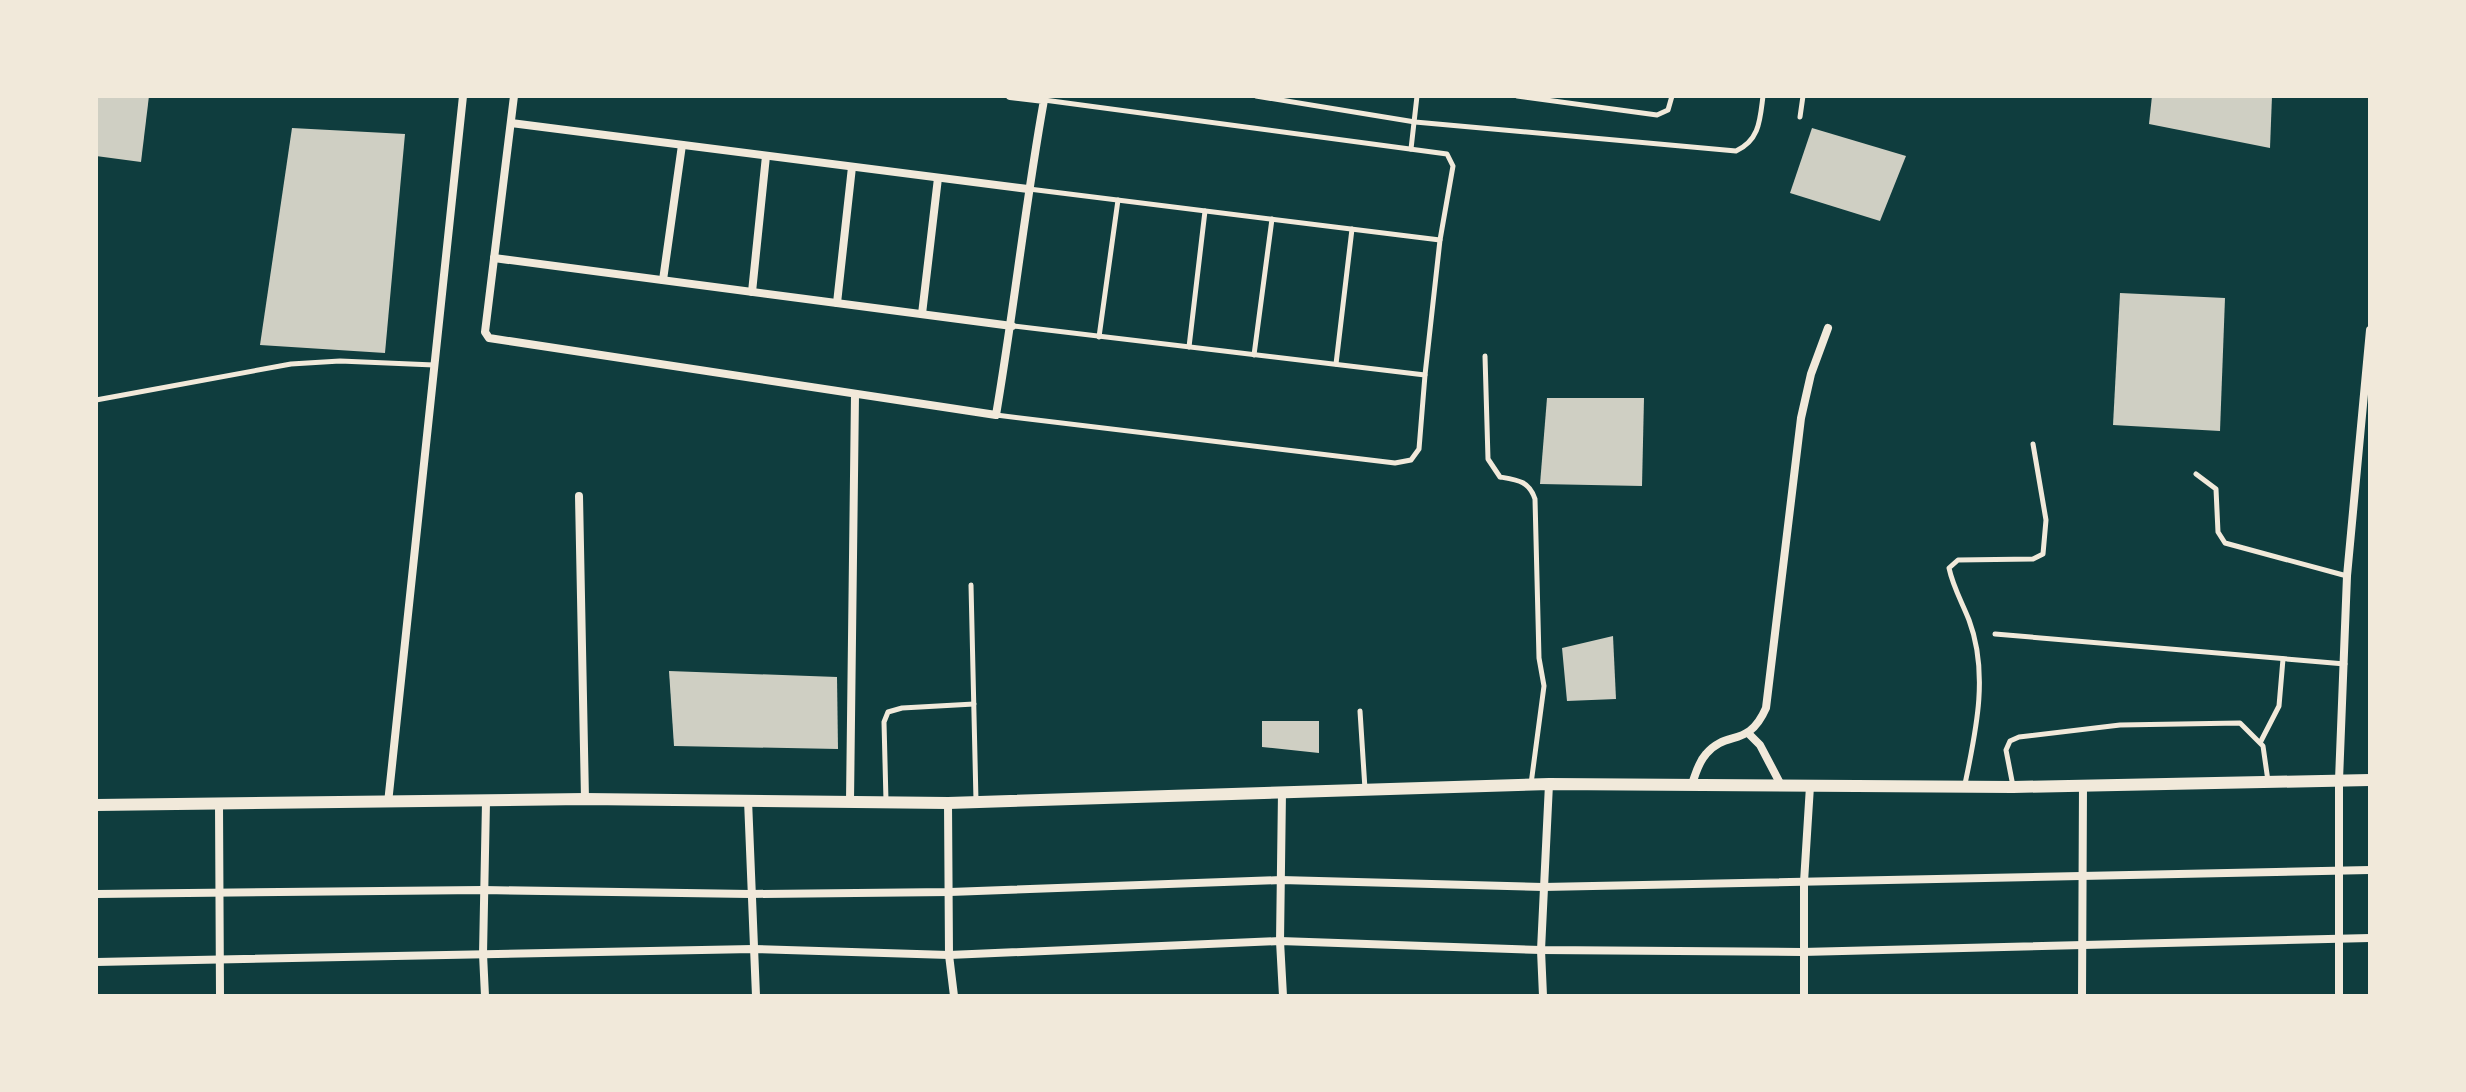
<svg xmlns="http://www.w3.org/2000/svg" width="2466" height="1092" font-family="'IBM Plex Sans',sans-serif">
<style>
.building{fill:#cfcfc3}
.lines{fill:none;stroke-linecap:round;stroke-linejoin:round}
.service{stroke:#f1e9da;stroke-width:5}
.minor{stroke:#f1e9da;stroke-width:8}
.tertiary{stroke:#f1e9da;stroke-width:12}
</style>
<rect width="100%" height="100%" fill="#0f3d3e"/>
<g class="building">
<path d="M96 96H149L141 162 96 156Z"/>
<path d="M2152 96H2272L2270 148 2149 124Z"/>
<path d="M292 128 405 134 385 353 260 345Z"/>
<path d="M1812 128 1906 156 1880 221 1790 193Z"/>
<path d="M2120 293 2225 298 2220 431 2113 425Z"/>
<path d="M1547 398H1644L1642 486 1540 484Z"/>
<path d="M1613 636 1616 699 1567 701 1562 648Z"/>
<path d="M669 671 837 677 838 749 674 746Z"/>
<path d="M1262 721H1319V753L1262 747Z"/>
</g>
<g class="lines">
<g class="service">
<path d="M1256 96 1415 122 1736 151C1760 140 1760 119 1763 96"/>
<path d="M1517 96 1657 115 1668 110 1672 96"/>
<path d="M1800 117 1803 96"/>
<path d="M1411 149 1417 96"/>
<path d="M1029 189 1440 240"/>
<path d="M1013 326 1425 375"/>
<path d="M1099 337 1118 200"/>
<path d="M1189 347 1205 211"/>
<path d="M1254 355 1272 219"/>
<path d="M1485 356 1488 459 1500 477C1518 480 1529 481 1535 499L1539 658 1544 686 1531 784"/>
<path d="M1336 364 1352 229"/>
<path d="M96 400 291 364 340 361 434 365"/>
<path d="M996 415 1395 463 1411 460 1419 449 1425 375 1440 240 1453 166 1447 154 1044 100 1045 96"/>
<path d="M2196 474 2216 489 2218 532 2225 543 2347 576"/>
<path d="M971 585 976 801"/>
<path d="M1995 634 2345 664"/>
<path d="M1360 711 1365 789"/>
<path d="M2261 741 2279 706 2283 659"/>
<path d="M1965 784C1976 731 1989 673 1969 620 1962 602 1953 587 1949 568L1958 560 2033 559 2043 554 2046 520 2033 444"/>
<path d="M2013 786 2006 750 2010 741 2019 737 2120 725 2240 723 2263 746 2268 781"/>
<path d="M886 801 884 722 888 712 902 708 974 704"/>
</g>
<g class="minor">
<path d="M514 96 485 332 489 338 996 415C1014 310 1025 205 1044 100L1010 96"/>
<path d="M511 123 1028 189"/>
<path d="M494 258 1012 326"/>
<path d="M663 280 682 145"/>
<path d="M752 292 766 156"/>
<path d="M837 303 852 167"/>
<path d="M922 314 938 178"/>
<path d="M579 496 585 799"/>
<path d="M1748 733 1760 745 1781 785"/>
<path d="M1692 784C1696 773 1698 763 1706 754 1727 729 1748 749 1766 708L1801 418 1811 374 1828 328"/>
<path d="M1282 792 1280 941 1283 996"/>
<path d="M748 800 756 996"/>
<path d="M850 801 855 395"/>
<path d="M388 803 463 96"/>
<path d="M948 803 949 955 954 996"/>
<path d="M219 805 220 996"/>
<path d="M96 894 483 890 750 894 950 892 1281 880 1543 887 2370 870"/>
<path d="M96 962 753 949 949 955 1280 941 1541 950 1802 952 2370 938"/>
<path d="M485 996 483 954 486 802"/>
<path d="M1543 996 1541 950 1549 784"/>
<path d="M1804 996V882L1810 786"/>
<path d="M2082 996 2083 785"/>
<path d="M2339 996V780L2347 576 2370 330"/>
</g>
<path class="tertiary" d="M96 805 585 799 948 803 1549 784 2013 787 2370 780"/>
</g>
<rect width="2466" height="1092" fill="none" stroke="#f1e9da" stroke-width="196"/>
</svg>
